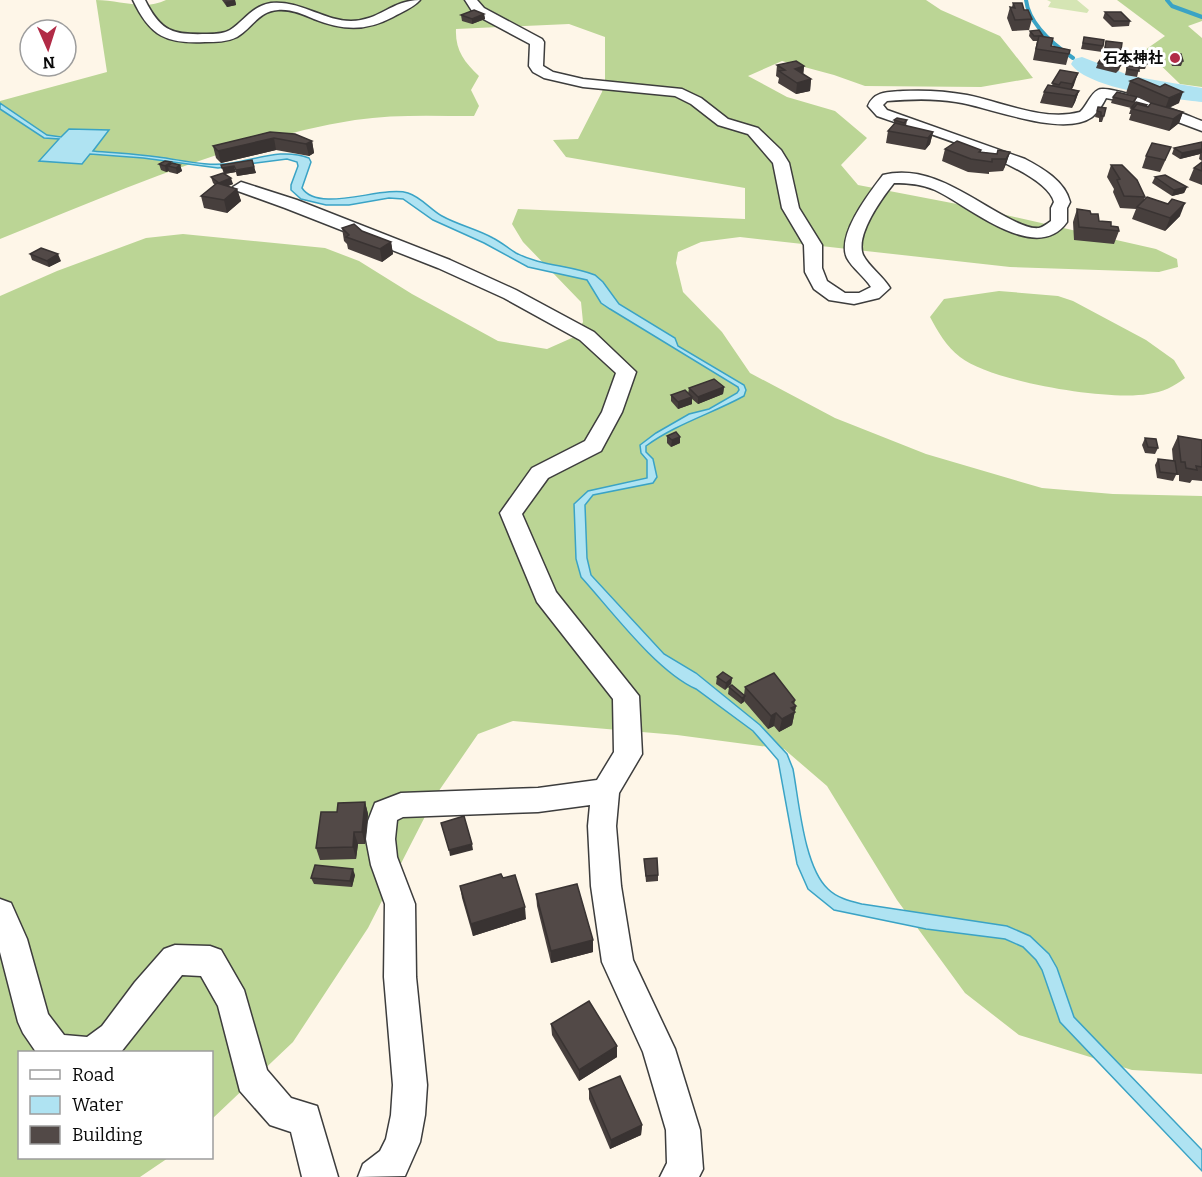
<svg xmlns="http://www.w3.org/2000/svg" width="1202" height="1177" font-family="Bitter,'Noto Sans JP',serif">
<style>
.green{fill:#d5e5b4}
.forest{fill:#bbd595}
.water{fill:#afe3f2;stroke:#3aa3c5;stroke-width:1.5}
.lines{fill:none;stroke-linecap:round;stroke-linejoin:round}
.stream{stroke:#3aa3c5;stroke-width:4}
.river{fill:#afe3f2;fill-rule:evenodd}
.minor-casing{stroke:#3d3d3d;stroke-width:3}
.minor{fill:#fff;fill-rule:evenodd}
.wall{fill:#473f3d;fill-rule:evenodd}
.shaded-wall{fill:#393332}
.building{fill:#524947;stroke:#393332;stroke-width:1.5}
.poi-dot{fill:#b12b46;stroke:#fff;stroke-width:2}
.labels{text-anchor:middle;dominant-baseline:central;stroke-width:6;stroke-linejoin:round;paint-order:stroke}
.far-poi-label{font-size:15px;font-weight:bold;fill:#0a0a0a;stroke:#fff;text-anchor:end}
</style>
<rect width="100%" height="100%" fill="#fef6e8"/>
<path class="green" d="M1047 0H1077L1089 10 1087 13 1048 7 1051 2Z"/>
<g class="forest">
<path d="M96 0C120 0 144 11 166 0H926L941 10 1000 36 1033 78 981 87 865 86 834 75 782 61 748 76 787 97 835 111 867 138 841 165 858 185 957 204 1156 249 1177 259 1178 267 1159 272 1010 267 740 237 701 242 678 252 676 263 683 292 722 332 750 373 835 418 926 454 1042 488 1113 494 1202 496V1074L1132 1070 1019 1035 965 993 897 900 827 786 784 749 677 735 513 721 478 734 436 795 368 928 293 1042 212 1119V1052H20V1158H168L140 1177H0V296L57 271 146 238 183 234 325 248 359 261 412 294 498 341 547 349 574 337 583 322 581 302 523 242 512 224 518 209 745 219V188L566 157 553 140 578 139 602 92 605 80V37L569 24 456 29C455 50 464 62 479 76L471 90 479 106 474 116C434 116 394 114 355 120 232 140 115 193 0 239V101L107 72Z"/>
<path d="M1117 0H1202V21L1188 26 1202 38V87L1180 84 1145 50 1165 36Z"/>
<path d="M999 291 1058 296 1073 301 1146 340 1174 360 1185 378C1173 387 1163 392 1148 394 1108 401 992 382 960 357 946 346 938 332 930 317L944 299Z"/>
</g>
<path class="water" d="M0 103 47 135 61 137 69 129 109 130 93 151C114 153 136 154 158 157 182 160 207 167 232 163 258 159 283 148 309 158L311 162 302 188C319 214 383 185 408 193 421 197 431 210 442 216 458 225 477 229 493 238 501 242 508 248 516 253 541 266 569 265 595 275L603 282 619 304 675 338 678 346 744 385 746 390 744 396C711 414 676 424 646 446V452L653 459 657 477 653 483 593 495 585 505 587 558 591 575 664 654 696 673 760 725 787 754 793 769C799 801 804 867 828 889 837 898 850 901 862 904L1007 926 1030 936 1049 954 1057 968 1074 1017 1202 1150V1171L1060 1022 1042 970 1036 960 1023 947 1005 939 926 929 834 910 808 889 797 864 778 760 753 731 696 689C656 671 611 610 581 577L576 559 574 504 588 491 647 478V460L641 453 640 445 656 433 689 414 709 409 737 393 739 390 738 387 610 309 601 303 587 280 528 267 484 243 433 220 403 199 389 198 349 205H326L301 199 291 190V185L298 166 297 162 287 159 218 168 143 158 90 154 82 164 39 161 59 139 44 138 0 109Z"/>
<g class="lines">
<g class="stream">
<path d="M1026 0C1029 24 1054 45 1073 58"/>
<path d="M1167 0 1172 6 1202 17"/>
</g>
<path class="river" d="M1082 57 1131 76 1202 88V102C1173 99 1088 89 1071 64L1074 59Z"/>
<g class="minor-casing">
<g id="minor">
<path d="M133 0H145C161 32 173 35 207 34 215 34 223 34 230 30 245 20 252 6 271 3 300 0 324 21 351 21 379 21 392 0 420 0 414 7 402 12 393 17 365 32 342 30 314 19 302 14 291 9 278 10 259 11 252 28 237 37 227 42 216 42 205 42 166 44 150 36 133 0Z"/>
<path d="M465 0H477L484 8 542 39 544 42 543 66 553 72 583 79 682 89 701 98 728 119 758 128 781 150 789 163 799 208 822 245V268L827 281 845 293H859L871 287C864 276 853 269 847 258 836 235 870 192 883 175 931 163 973 201 1012 220 1020 224 1030 229 1039 228 1043 227 1047 224 1051 221V208L1054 202C1045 166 913 129 877 116L868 106C874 91 888 92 903 91 924 90 946 91 967 95 1002 102 1044 122 1080 112 1087 106 1090 94 1098 90 1109 83 1186 115 1202 121V131L1122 101 1106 98C1103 104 1098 112 1092 117 1063 138 990 107 956 102 933 98 910 99 887 101L883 105 887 110 1025 159C1042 168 1065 181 1070 202L1067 208V222C1036 266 968 205 935 190 922 184 908 183 894 183 882 198 855 235 863 255 869 267 883 276 890 288L879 298 854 304 829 300 814 289 805 272 804 245 782 208 773 163 748 134 718 125 691 104 675 96 583 87 544 78 533 72 529 66 530 44 474 14Z"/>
<path d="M241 182 297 200 450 260 516 290 594 332 636 372 622 412 601 451 548 478 522 514 556 592 639 696 642 754 619 793 616 826 621 886 633 960 675 1049 700 1130 703 1169 699 1177H660L667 1163 666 1130 643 1052 602 962 591 886 588 826 590 805 538 812 403 817 397 820 395 839 397 857 415 904 416 977 427 1085 425 1115 420 1142 405 1176 358 1177 363 1164 380 1151 386 1139 391 1115 393 1085 384 977 385 904 371 865 366 839 368 821 375 803 401 793 538 788 597 780 614 752 613 699 537 602 500 513 532 468 585 441 602 412 616 373 580 340 504 298 438 268 285 208 235 190 233 187Z"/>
<path d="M0 899 11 903 27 939 48 1014 64 1035 87 1037 102 1026 135 982 164 949 175 945 210 946 221 950 244 990 267 1070 291 1098 317 1106 338 1177H302L291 1132 270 1125 240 1091 218 1006 201 976 182 975 121 1052H36L23 1033 18 1022 0 952Z"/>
</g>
</g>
<use href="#minor" class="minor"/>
</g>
<g class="wall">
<path d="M222 0H235L236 5 227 7Z"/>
<path d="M1013 3 1024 10 1032 19 1029 30 1012 31 1007 18 1010 7H1012Z"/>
<path d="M1105 12 1130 21 1129 26 1112 27 1103 18Z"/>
<path d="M484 14 485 19 472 24 462 21 461 15Z"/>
<path d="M1030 31 1043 36V37L1051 46 1069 54 1066 65 1033 60 1037 41H1033L1029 36Z"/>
<path d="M1084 37 1103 46 1102 52 1081 49Z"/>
<path d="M1106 41 1121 50 1119 56 1103 54Z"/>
<path d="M1172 54 1183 61 1181 66H1172L1170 59Z"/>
<path d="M1137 58 1147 64 1145 69H1139L1137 77 1125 75 1127 66 1134 67Z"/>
<path d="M1098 63 1121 65 1119 70 1116 73 1096 68Z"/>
<path d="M777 65 804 66 803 74 811 79 810 91 796 94 778 83 779 78 776 76Z"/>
<path d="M1060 70 1074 85 1072 89 1079 91 1075 102 1072 108 1040 103 1044 92 1052 85Z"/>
<path d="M1138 78 1179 103 1169 108 1183 112 1179 123 1169 131 1129 120 1131 114H1129L1131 108 1111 103 1113 97H1135L1126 93 1130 81ZM1137 97 1152 104 1148 107 1135 102Z"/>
<path d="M1098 107 1104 116 1102 122H1099V118L1095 117Z"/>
<path d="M894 120H907L906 126 933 132 930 144 925 150 886 143 888 131 894 125Z"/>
<path d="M270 132 312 141 314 153 309 156 276 150 221 163 216 158 213 146Z"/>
<path d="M1202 142V161L1199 159 1200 154 1180 159 1172 154 1174 148Z"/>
<path d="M945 149 981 150V152L997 154 998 150 1010 152 1006 164 1003 171 989 172V174L968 172 942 161Z"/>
<path d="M1146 156 1166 159 1160 172 1142 168Z"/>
<path d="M171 162V163L180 165 182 171 177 174 169 172V171L166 172 161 170 159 164Z"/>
<path d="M1202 162V185L1189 180 1194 168Z"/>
<path d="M1111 165 1145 197 1144 200 1180 216 1165 231 1132 219 1136 209 1120 208 1113 192 1114 189 1107 177Z"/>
<path d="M254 167 256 173 237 176 236 172 225 174 233 184 228 186 237 189 241 201 227 213 204 208 201 196 215 185 213 183 211 177 223 173Z"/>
<path d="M1155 177 1187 187 1184 193 1172 196 1152 183Z"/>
<path d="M1077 209 1091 214 1099 221 1111 226 1119 231 1114 244 1074 240 1073 222Z"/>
<path d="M342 228 362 231 391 242 393 254 382 262 348 249 347 244 344 241Z"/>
<path d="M30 254 61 261 49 267 32 260Z"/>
<path d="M724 387 723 394 698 404 692 399V404L678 409 671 401V395L688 394 689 388Z"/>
<path d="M667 436 680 437V443L671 447 667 443Z"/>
<path d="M1178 436 1202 440V481L1192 480 1190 483 1179 481V475H1176L1173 481 1157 478 1155 465 1158 459 1173 461 1172 449Z"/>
<path d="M1145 438 1158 448 1155 454 1145 453 1142 445Z"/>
<path d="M717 677 732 678 731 684 725 690 716 684Z"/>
<path d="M729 687 744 695 745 687 795 700 794 704 796 706 792 725 779 732 774 726 768 729 744 701 741 704 728 694Z"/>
<path d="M365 802 368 814 365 844H358L356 859 320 860 316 848 337 812Z"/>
<path d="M644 859 658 875V881L646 882Z"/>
<path d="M355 875 352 887 314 884 311 878Z"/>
<path d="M503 878 526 919 473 936 462 898 460 886Z"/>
<path d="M536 894 593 940V952L551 963 537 906Z"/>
<path d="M551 1024 617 1057 579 1081 552 1035Z"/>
<path d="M589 1089 642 1125 641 1135 610 1149 589 1099Z"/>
</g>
<g class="shaded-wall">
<path d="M235 0 236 5 227 7 225 2Z"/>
<path d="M484 14 485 19 472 24V19Z"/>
<path d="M804 66 803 78 795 69Z"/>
<path d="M1078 73 1074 85 1068 96 1072 84Z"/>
<path d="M811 79 810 91 796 94 797 83Z"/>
<path d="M1079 91 1075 102 1072 108 1075 96Z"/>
<path d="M1183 92 1179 103 1165 109 1169 98Z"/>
<path d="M1183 112 1179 123 1169 131 1173 119Z"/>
<path d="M933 132 930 144 925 150 928 138Z"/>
<path d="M274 138 276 150 221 163 218 151Z"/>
<path d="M312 141 314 153 309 156 306 144Z"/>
<path d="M1202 149V153H1201L1200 154 1180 159 1182 153Z"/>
<path d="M1010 152 1006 164 1003 171 1006 159Z"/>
<path d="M171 162 172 167 168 166 169 171 166 172 165 166Z"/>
<path d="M180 165 182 171 177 174 176 168Z"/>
<path d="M234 166 236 172 224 174 222 168Z"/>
<path d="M254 167 256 173 237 176 236 170Z"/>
<path d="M231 178 233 184 221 189 219 183Z"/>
<path d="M1187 187 1184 193 1172 196 1174 190Z"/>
<path d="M237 189 241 201 227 213 224 200Z"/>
<path d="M1185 203 1180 216 1165 231 1170 218Z"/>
<path d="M391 242 393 254 382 262 380 249Z"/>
<path d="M58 254 61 261 49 267 47 261Z"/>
<path d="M724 387 723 394 698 404V397Z"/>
<path d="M692 397V404L678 409V402Z"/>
<path d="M680 437V443L671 447 672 440Z"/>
<path d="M732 678 731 684 725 690 726 683Z"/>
<path d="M745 696 744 702 741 704 742 698Z"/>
<path d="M795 700 793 707 796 706 792 725 779 732 782 719 792 702Z"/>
<path d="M776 713 774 726 768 729 771 716Z"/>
<path d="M365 802 368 814 365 844 362 832Z"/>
<path d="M354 832 358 844 356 859 353 847Z"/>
<path d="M472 844 473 850 450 856 449 850Z"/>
<path d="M353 869 355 875 352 887 350 881Z"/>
<path d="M525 907 526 919 473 936 471 924Z"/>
<path d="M593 940V952L551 963V951Z"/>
<path d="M617 1046V1057L579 1081V1070Z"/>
<path d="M642 1125 641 1135 610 1149 611 1140Z"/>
</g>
<g class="building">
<path d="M1013 3H1022L1024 10H1028L1032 19 1015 20 1010 7 1015 8Z"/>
<path d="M474 10 484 14 472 19 461 15Z"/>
<path d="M1105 12H1121L1130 21H1114Z"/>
<path d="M1039 30 1043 36H1034L1030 31Z"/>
<path d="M1039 36 1053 38 1051 46 1070 50 1069 54 1036 49Z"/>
<path d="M1084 37 1104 40 1103 46 1083 43Z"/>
<path d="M1106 41 1122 43 1121 50 1105 48Z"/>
<path d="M1172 54H1181L1183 61 1174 60Z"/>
<path d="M1137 58 1148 59 1147 64 1136 62Z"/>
<path d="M1100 60 1121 65 1118 68 1098 63Z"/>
<path d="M796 61 804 66 795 69 811 79 797 83 779 71 785 70 777 65Z"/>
<path d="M1127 66 1139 67V71L1127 69Z"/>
<path d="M1060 70 1078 73 1072 84 1061 82 1059 85 1052 83Z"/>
<path d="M1138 78 1160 87 1165 84 1183 92 1169 98 1130 81Z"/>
<path d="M1048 85 1079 91 1075 96 1044 92Z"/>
<path d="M1117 92 1137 97 1133 102 1113 97Z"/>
<path d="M1136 102 1147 105 1146 106 1137 104 1133 108H1131Z"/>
<path d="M1151 103 1183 112 1173 119 1133 109 1137 104 1148 107Z"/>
<path d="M1098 107 1106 108 1104 116H1101V112L1097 111Z"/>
<path d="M897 118 907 120 904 123 894 120Z"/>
<path d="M895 123 933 132 928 138 888 131Z"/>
<path d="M270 132 295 134 312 141 306 144 274 138 218 151 213 146Z"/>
<path d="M957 141 981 150 979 152 997 154 998 150 1010 152 1006 159H992V162L971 159 945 149Z"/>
<path d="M1202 142V149L1182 153 1174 148Z"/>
<path d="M1152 143 1171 147 1165 160 1146 156Z"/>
<path d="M252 160 254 167 236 170 234 166 222 168 221 165Z"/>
<path d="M165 161 171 162 165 166 159 164Z"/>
<path d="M1202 162V171L1194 168Z"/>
<path d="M172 163 180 165 176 168 168 166Z"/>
<path d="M1111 165H1122L1137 180 1145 197 1124 196 1117 180 1120 179Z"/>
<path d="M223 173 231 178 219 183 211 177Z"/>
<path d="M1165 175 1187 187 1174 190 1155 177Z"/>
<path d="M217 183 237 189 224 200 201 196Z"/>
<path d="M1147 197 1168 204 1172 199 1185 203 1170 218 1137 207Z"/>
<path d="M1077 209 1090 211 1091 214H1098L1099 221 1111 222V226L1118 227 1119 231 1079 227Z"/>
<path d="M354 224 362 231 391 242 380 249 346 237 349 235 342 228Z"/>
<path d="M41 248 58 254 47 261 30 254Z"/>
<path d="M714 379 724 387 698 397 689 388Z"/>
<path d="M685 390 692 397 678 402 671 395Z"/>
<path d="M676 432 680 437 672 440 667 436Z"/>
<path d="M1178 436 1202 440V467L1196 466 1197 470 1186 468 1185 462H1181Z"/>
<path d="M1145 438 1156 439 1158 448 1148 447Z"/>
<path d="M1158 459 1175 461 1177 474 1160 472Z"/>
<path d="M723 672 732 678 726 683 717 677Z"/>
<path d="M774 673 795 700 792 702 796 706 791 708 795 712 782 719 776 713 771 716 745 687Z"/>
<path d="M732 685 745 696 742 698 729 687Z"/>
<path d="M365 802 362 832H354L353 847 316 848 321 812H337L338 803Z"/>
<path d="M464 816 472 844 449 850 441 823Z"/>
<path d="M657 858 658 875 646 876 644 859Z"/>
<path d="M315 865 353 869 350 881 311 878Z"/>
<path d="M501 874 503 878 515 875 525 907 471 924 460 886Z"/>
<path d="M577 884 593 940 551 951 536 894Z"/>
<path d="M589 1001 617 1046 579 1070 551 1024Z"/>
<path d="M620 1076 642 1125 611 1140 589 1089Z"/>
</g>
<circle class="poi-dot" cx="1175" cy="58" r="6"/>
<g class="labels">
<g class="far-poi-label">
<text x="1163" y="58">石本神社</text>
</g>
</g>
<rect x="18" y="1051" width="195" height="108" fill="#ffffff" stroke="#9d9d9d" stroke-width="1.5"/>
<rect x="30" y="1070" width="30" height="9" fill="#ffffff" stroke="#9d9d9d" stroke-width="1.5"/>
<text x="72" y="1081" font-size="18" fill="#0a0a0a">Road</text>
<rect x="30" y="1096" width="30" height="18" fill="#afe3f2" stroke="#9d9d9d" stroke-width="1.5"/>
<text x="72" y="1111" font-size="18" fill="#0a0a0a">Water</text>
<rect x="30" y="1126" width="30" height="18" fill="#524947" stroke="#9d9d9d" stroke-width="1.5"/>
<text x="72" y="1141" font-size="18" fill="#0a0a0a">Building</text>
<g transform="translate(48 48) rotate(177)"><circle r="28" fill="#ffffff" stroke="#9d9d9d" stroke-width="1.5"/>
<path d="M0-4.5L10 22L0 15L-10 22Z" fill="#b12b46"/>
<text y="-9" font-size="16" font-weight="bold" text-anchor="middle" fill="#0a0a0a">N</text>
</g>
</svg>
